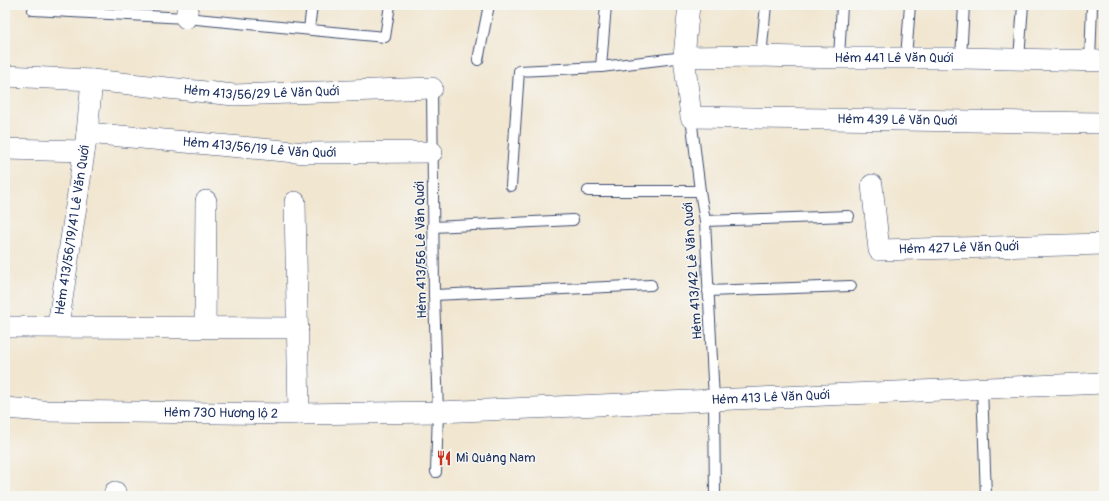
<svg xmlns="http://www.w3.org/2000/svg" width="1109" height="501" font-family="Pangolin,sans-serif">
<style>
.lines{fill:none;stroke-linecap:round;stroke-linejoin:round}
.lane-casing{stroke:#3b4a6f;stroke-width:12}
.street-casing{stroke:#3b4a6f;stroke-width:22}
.lane{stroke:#fff;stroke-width:10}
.street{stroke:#fff;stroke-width:21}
.labels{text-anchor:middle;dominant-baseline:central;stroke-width:3;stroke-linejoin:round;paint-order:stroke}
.street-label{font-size:13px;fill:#1b2f5e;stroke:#f6f6f2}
.poi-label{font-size:13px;fill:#1b2f5e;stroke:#f6f6f2;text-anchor:start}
</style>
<rect width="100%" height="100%" fill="#f6f6f2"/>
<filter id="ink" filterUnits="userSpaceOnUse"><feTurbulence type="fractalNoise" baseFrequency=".025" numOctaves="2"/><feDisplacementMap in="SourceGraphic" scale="8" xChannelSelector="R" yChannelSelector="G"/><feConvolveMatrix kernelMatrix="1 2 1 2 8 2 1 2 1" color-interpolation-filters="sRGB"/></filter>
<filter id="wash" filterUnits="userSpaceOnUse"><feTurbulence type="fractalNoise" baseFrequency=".012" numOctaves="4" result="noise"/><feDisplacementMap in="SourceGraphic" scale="16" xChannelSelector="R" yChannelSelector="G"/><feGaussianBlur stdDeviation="0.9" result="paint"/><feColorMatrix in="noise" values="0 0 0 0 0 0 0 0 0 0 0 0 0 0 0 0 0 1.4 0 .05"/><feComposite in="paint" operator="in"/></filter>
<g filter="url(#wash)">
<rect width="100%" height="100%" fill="#f1e6d0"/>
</g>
<g filter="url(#ink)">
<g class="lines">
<g class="lane-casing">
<g id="lane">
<path d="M33 10 186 18 385 37 390 5"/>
<path d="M309 29 312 5"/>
<path d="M761 56 766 5"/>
<path d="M839 58 842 5"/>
<path d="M906 58 910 5"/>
<path d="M961 58 964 5"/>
<path d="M1019 59 1023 5"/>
<path d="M478 60 489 5"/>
<path d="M1090 61 1092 5"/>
<path d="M601 67 606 5"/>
<path d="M432 88 434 295 438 412 436 472"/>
<path d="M691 117 700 191 705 221 714 400 715 496"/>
<path d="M511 186 519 71 601 67 684 57"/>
<path d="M588 191H700"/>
<path d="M705 221 849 216"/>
<path d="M433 227 573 220"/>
<path d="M708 291 851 286"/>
<path d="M434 295 651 285"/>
<path d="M982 388 986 496"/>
</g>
</g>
<g class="street-casing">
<g id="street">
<path id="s1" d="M689 5 684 57 691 117 1104 123"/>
<path d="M186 18 188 5"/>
<path id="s2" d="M684 57 761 56 839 58H961L1104 61"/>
<path id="s3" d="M5 76 92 80 234 95 432 88"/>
<path id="s4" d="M87 133 306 153 432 152"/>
<path d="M5 149 84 151"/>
<path id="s5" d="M872 185 879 250 1104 244"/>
<path d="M295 202 299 414"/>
<path id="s6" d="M58 326 87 133 92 80"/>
<path d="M5 327 298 328"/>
<path d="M205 327 206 201"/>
<path id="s7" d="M5 408 43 411 299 414 438 412 1104 383"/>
<path d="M114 496 115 492"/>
</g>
</g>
<use href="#lane" class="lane"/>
<use href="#street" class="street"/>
</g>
</g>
<defs>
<g id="restaurant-bare" transform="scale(1.2)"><path d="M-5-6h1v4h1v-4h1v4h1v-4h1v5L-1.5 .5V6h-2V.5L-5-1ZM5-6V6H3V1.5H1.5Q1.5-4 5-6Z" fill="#c8321e" stroke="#f6f6f2" stroke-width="2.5" paint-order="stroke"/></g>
</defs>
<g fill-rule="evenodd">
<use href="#restaurant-bare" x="444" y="458"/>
</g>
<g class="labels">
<g class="street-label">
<text stroke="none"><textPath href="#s2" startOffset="210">Hẻm 441 Lê Văn Quới</textPath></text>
<text stroke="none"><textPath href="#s3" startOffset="257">Hẻm 413/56/29 Lê Văn Quới</textPath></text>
<text stroke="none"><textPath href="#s1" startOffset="319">Hẻm 439 Lê Văn Quới</textPath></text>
<text stroke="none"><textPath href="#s4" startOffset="173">Hẻm 413/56/19 Lê Văn Quới</textPath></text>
<text stroke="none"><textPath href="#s6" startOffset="97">Hẻm 413/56/19/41 Lê Văn Quới</textPath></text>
<text stroke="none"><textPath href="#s5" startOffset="145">Hẻm 427 Lê Văn Quới</textPath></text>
<text transform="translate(421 250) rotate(-91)">Hẻm 413/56 Lê Văn Quới</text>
<text transform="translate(693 271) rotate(-94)">Hẻm 413/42 Lê Văn Quới</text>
<text stroke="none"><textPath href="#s7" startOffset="766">Hẻm 413 Lê Văn Quới</textPath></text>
<text stroke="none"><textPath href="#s7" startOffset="216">Hẻm 730 Hương lộ 2</textPath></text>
</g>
<g class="poi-label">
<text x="456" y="458">Mì Quảng Nam</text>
</g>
</g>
<rect width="1109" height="501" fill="none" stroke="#f6f6f2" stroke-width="20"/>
</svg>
